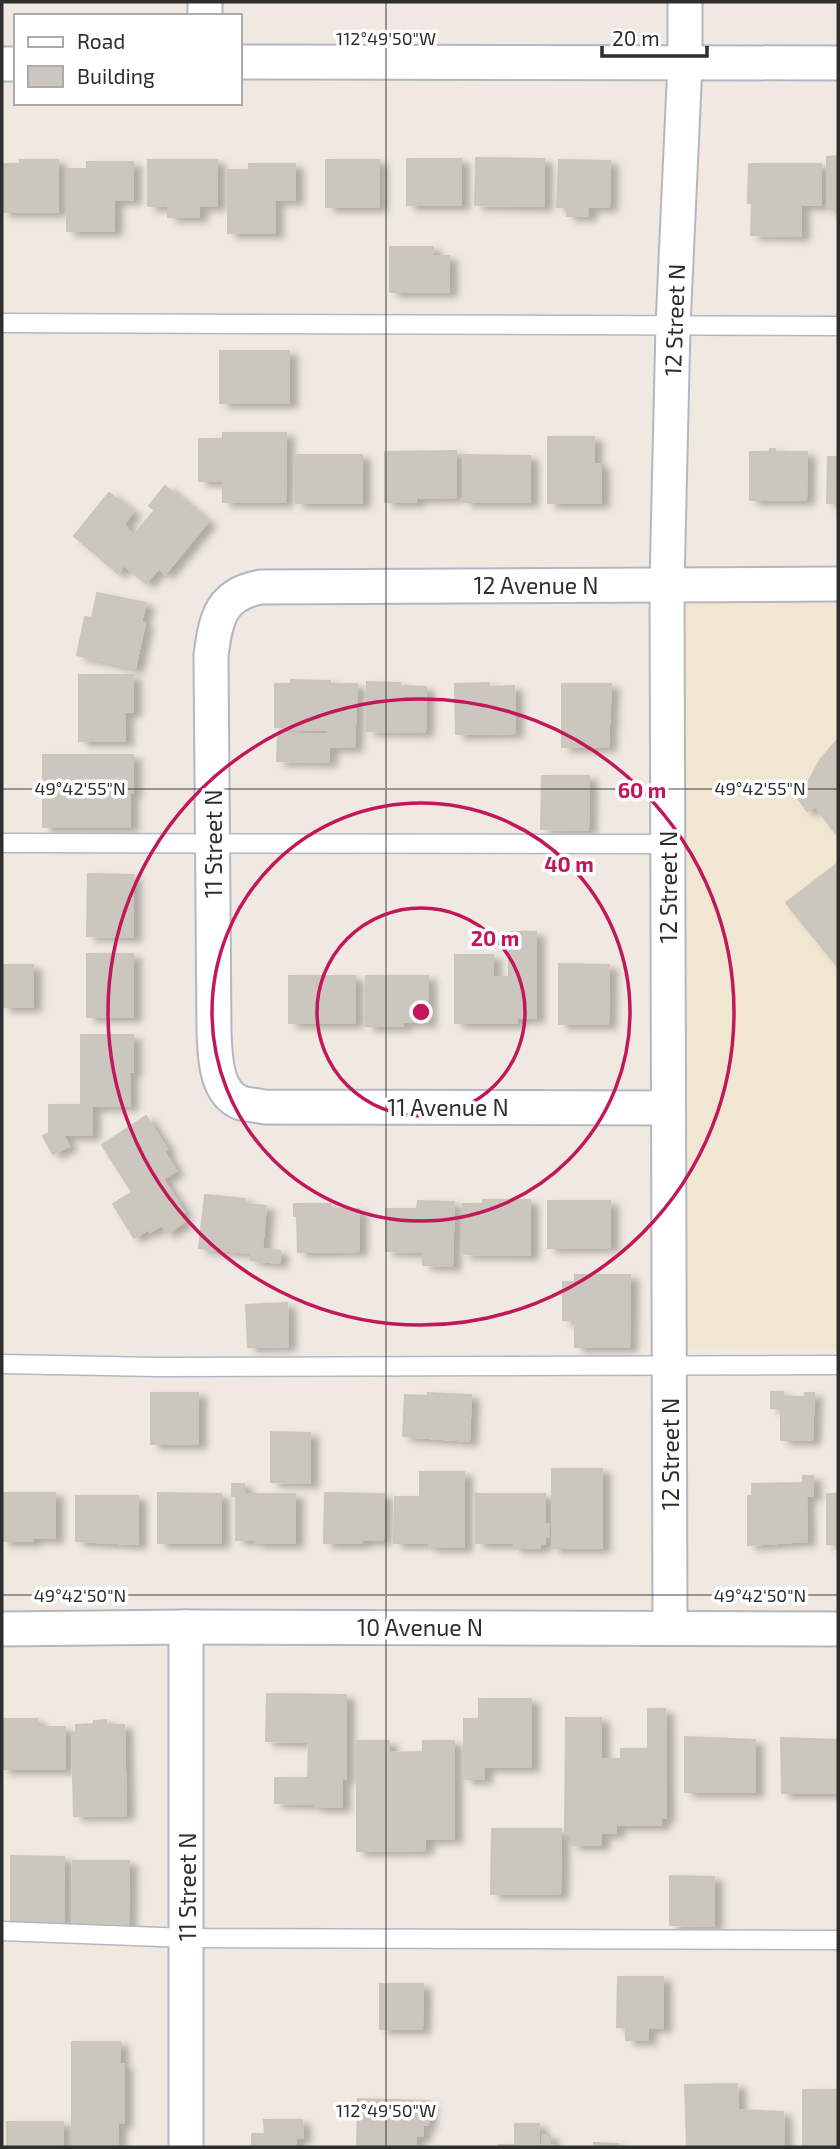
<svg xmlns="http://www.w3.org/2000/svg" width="840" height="2149" font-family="'Exo 2',sans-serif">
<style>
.education{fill:#f0e6d1}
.building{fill:#cbc7bf;stroke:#cbc5ba;stroke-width:2;filter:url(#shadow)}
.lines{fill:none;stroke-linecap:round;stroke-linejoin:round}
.service-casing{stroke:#b4b7c1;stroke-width:21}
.minor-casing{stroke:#b4b7c1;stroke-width:37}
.service{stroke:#fff;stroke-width:18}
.minor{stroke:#fff;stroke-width:33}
.ticks{fill:none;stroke:#2e2e2e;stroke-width:2;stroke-opacity:0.45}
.ring{fill:none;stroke:#c2185b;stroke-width:3.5}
.labels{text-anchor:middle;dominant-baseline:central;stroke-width:7;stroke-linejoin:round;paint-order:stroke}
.street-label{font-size:23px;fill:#2e2e2e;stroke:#fff}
.ticks-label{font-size:18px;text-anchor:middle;fill:#2e2e2e;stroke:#fff;stroke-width:7;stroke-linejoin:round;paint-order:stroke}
.centre{fill:#c2185b;stroke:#fff;stroke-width:3.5}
.ring-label{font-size:21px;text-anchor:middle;font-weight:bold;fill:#c2185b;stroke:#fff;stroke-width:7;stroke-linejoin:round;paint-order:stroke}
</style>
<defs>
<filter id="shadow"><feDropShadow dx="8" dy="4.5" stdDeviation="3.5" flood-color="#0004"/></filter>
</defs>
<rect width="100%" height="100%" fill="#efe9e1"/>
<path class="education" d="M667 584H838V1348L670 1347Z"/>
<g class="building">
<path d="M838 156V209H827V157Z"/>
<path d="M476 158 544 159V206L475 205Z"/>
<rect x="407" y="159" width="54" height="46"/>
<path d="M20 160H58V212H2V164H20Z"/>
<path d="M148 160H217V206H199V217H168V206H148Z"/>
<rect x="326" y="160" width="53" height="47"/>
<path d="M559 160 610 161 609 207H588V216H567V207H557Z"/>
<path d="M87 162H133V200H114V231H67V169H87Z"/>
<path d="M249 164H295V200H275V233H228V170H249Z"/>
<path d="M749 164H821V205H801V236L751 235 752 203H748Z"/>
<path d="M390 247H433V256H449V292H390Z"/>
<rect x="220" y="351" width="69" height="52"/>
<path d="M223 433H286L285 502H223V481H199V439H223Z"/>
<path d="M548 437H594V464H601V503H548Z"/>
<path d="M770 449H775V452H807L806 500H750V452H770Z"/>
<path d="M456 451V497L416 498V502H385V452Z"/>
<rect x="296" y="455" width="66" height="48"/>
<path d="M464 455 530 456V502H463Z"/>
<path d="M828 457H838V503H827Z"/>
<path d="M165 486 208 522 165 574 159 568 146 583 124 565 118 573 74 536 109 493 133 512 124 524 133 536 155 510 149 506Z"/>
<path d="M97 593 146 603 141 622 145 623 135 668 77 655 85 617 92 618Z"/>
<path d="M79 675H133V712H125V741H79Z"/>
<path d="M291 680 330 681V684H357L354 747H329V762L277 761 278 734H328V730H292V727H275V684H291Z"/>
<path d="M367 682 400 683V686L426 687 425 732 367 731Z"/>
<path d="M489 683V687L514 686 515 733 456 734 455 684Z"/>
<path d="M562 684H611L608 747H562Z"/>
<path d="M838 739V834L837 835 815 806 807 811 796 795 805 788 820 760Z"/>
<path d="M43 755H133V793H130V827H43Z"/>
<path d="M542 776H589L588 830 541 829Z"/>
<path d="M838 863V967L786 903Z"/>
<path d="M88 874 133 875V937L87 936Z"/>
<path d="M509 932H536V1018H517V1023H455V955H493V977H509Z"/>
<rect x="87" y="954" width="46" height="63"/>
<path d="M559 964 609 965 608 1024H559Z"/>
<rect x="2" y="965" width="31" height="42"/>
<rect x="289" y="976" width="66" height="47"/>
<path d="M366 976H428V1022H403V1026H366Z"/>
<path d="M81 1035H133V1072H129L130 1106H92V1135H63L69 1146 53 1154 43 1136 49 1133V1105H81Z"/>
<path d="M146 1116 167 1149 164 1151 176 1171 163 1179 184 1212 179 1215 184 1222 167 1233 162 1225 150 1232 149 1229 134 1238 113 1204 132 1192 102 1145Z"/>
<path d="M205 1195 245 1199 244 1204 266 1206 262 1249 280 1251 279 1263 251 1260V1253L199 1248Z"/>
<path d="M483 1200H530V1255L463 1254V1204H483Z"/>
<path d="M418 1201 454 1202 452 1266 423 1265V1252L386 1251V1209H417Z"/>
<path d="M548 1201H610V1247L548 1248Z"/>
<path d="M294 1204H330V1209H359V1251L298 1252 297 1216H294Z"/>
<path d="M575 1275H630L629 1347H575V1320H563V1282H575Z"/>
<path d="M287 1303 288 1346 248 1347 246 1305Z"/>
<path d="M771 1392H783V1397H805V1393H814L812 1440H781V1408H771Z"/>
<rect x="151" y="1393" width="47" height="51"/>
<path d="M428 1393 471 1395 469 1441 403 1436 405 1395 427 1396Z"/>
<path d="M271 1432 310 1433V1483L271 1482Z"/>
<rect x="552" y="1469" width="50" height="79"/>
<path d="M420 1472H464V1547H429V1543H394L395 1497H420Z"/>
<path d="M803 1476H813V1496H806L807 1541 748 1545V1496H752V1484L803 1483Z"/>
<path d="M232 1484H244V1494H295V1543H255V1540H236V1496H232Z"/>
<path d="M2 1493H55V1538H33V1541H2Z"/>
<path d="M158 1493 221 1494V1543H158Z"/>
<path d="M325 1493 384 1494 383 1540H362V1543H324Z"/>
<path d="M476 1494H545V1524H549V1537H545V1544H540V1548H514V1543H476Z"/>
<rect x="827" y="1494" width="11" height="50"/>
<path d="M76 1496H138V1544L76 1541Z"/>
<path d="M267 1694 346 1695V1779H342V1807H315V1804L275 1803V1778H308L309 1742 266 1741Z"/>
<path d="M479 1699H531V1767H484V1779H464V1719H479Z"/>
<path d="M648 1709H665L666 1818H661V1825H616V1833H601V1845H571V1833H565L566 1718H601V1759H621V1749H648Z"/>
<path d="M2 1719H37V1727H65V1769H2Z"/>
<path d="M106 1720V1725H124L126 1815 74 1816 72 1733H76V1725L94 1724V1721Z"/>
<path d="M685 1737 755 1740V1792H685Z"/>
<path d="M781 1738 838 1740V1793H782Z"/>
<path d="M357 1741H389V1753L423 1752V1741H454V1838L425 1839V1850L357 1851Z"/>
<path d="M492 1829H561L560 1894H491Z"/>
<path d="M11 1856 64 1857V1925H11Z"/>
<path d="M73 1861H129L128 1926H72Z"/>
<path d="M670 1876 714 1877V1926L670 1925Z"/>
<path d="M618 1977H663V2028L648 2027V2040H626V2027H617Z"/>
<path d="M380 1984H423L422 2029H380Z"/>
<path d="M72 2042H120V2064H124V2123H118V2147H72Z"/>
<path d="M737 2084 738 2110 783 2112 784 2147H687L685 2085Z"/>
<rect x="803" y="2090" width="35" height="57"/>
<path d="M358 2099 429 2101 428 2125H423V2136H416V2145L357 2147Z"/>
<path d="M264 2120H302L303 2138H296V2147H252V2134H265Z"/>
<rect x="7" y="2122" width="56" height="25"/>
<path d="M515 2124H539V2145H542V2135H550V2145H554V2147H499V2145H515Z"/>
<path d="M594 2143 618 2144V2147H594Z"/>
</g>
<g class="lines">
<g class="service-casing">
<g id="service">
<path d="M2 323 838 326"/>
<path d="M2 843 668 844"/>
<path d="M2 1364 158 1367 838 1365"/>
<path d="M2 1931 187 1938 838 1940"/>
</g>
</g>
<g class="minor-casing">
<g id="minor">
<path d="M205 16V2"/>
<path d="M240 62 838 63"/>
<path d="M2 64H16"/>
<path d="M668 1108 264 1107C257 1105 248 1105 241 1103 215 1093 215 1055 214 1032L211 655C216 619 220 594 261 587L838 584"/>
<path d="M186 1627V2147"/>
<path d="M670 1627 667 584 673 326 685 63V2"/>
<path d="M2 1629 186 1627 838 1629"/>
</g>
</g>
<use href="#service" class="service"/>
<use href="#minor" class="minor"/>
</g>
<path class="ticks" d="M386 2V2147M2 789H838M2 1595H838"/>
<g class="ring">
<circle cx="421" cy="1012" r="104"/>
<circle cx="421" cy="1012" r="209"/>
<circle cx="421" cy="1012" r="313"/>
</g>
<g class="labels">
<g class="street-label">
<text transform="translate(674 320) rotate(-88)">12 Street N</text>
<text x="536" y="585">12 Avenue N</text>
<text transform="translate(213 844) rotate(-90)">11 Street N</text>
<text transform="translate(668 887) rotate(-90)">12 Street N</text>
<text x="448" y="1107">11 Avenue N</text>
<text transform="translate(670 1454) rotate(-90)">12 Street N</text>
<text x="420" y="1627">10 Avenue N</text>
<text transform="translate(187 1887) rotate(-90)">11 Street N</text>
</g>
</g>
<g class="ticks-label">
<text x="386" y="45">112°49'50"W</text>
<text x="80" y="795">49°42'55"N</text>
<text x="760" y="795">49°42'55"N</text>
<text x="80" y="1602">49°42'50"N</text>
<text x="760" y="1602">49°42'50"N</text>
<text x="386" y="2117">112°49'50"W</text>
</g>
<circle cx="421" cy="1012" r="10" class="centre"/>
<g class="ring-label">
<text x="642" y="798">60 m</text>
<text x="569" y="872">40 m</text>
<text x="495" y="946">20 m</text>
</g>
<rect width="840" height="2149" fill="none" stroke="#2e2e2e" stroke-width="7"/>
<rect x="14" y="14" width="228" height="91" fill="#ffffff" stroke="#ababab" stroke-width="2"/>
<rect x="28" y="37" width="35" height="10" fill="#ffffff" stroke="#ababab" stroke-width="2"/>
<text x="77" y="49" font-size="21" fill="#2e2e2e">Road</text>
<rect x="28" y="66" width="35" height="21" fill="#cbc7bf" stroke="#ababab" stroke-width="2"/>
<text x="77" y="84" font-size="21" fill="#2e2e2e">Building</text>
<path d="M602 46v10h105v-10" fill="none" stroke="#2e2e2e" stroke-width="3.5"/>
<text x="612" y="46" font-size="21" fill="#2e2e2e" stroke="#ffffff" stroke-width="5" paint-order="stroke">20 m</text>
</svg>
